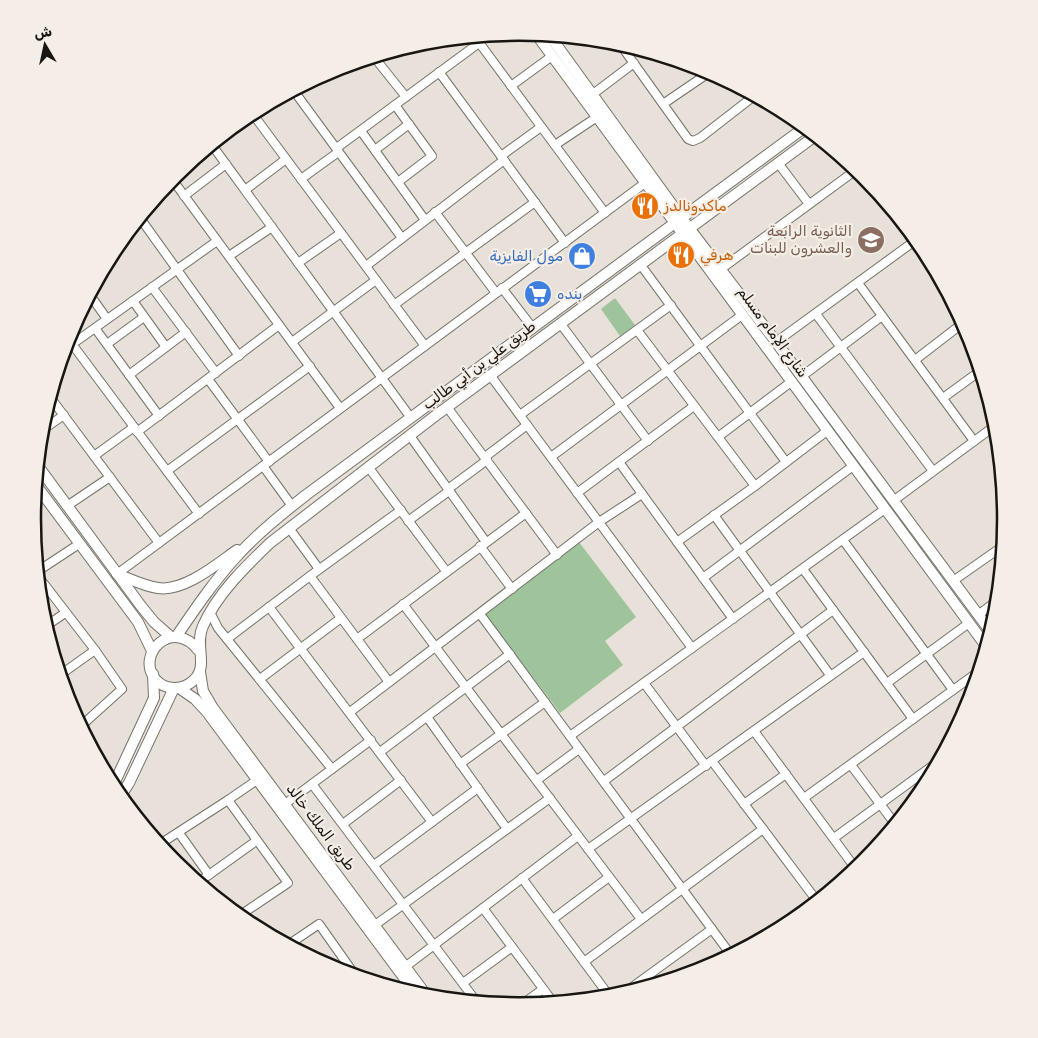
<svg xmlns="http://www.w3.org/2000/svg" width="1038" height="1038" font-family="Rubik,Vazirmatn,sans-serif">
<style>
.green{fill:#9fc49b}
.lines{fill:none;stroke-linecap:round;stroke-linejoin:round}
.minor-casing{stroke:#76716a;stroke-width:10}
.major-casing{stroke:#76716a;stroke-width:12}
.minor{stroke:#fff;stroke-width:8}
.major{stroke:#fff;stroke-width:10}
.labels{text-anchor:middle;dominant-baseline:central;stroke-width:4.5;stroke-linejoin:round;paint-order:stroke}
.food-label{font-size:15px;fill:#c56008;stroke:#f4eee6;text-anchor:start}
.education-label{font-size:15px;fill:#785e54;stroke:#f4eee6;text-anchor:end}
.shop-label{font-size:15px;fill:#366cbe;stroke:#f4eee6;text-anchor:end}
.street-label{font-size:15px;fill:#181613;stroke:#f4eee6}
.rim{fill:none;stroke:#181613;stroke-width:2.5}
</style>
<rect width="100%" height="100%" fill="#e7e1d9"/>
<g class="green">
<path d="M615 298 635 325 620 336 601 309Z"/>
<path d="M579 542 636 617 605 641 623 665 560 713 484 613Z"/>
</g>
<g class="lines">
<g class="minor-casing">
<g id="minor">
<path d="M475 37 605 213"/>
<path d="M620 44 688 139 693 141 700 138 754 96"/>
<path d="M374 57 406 97"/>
<path d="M439 72 565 243"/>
<path d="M511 86 552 56"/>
<path d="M294 91 402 238"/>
<path d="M593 94 634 63"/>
<path d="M663 104 710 72"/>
<path d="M395 105 432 156 398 182"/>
<path d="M252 113 425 346"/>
<path d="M789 114 800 130"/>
<path d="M361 131 425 220"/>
<path d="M212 145 411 418"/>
<path d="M555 145 597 117"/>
<path d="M375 150 409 124"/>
<path d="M501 156 541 127"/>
<path d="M778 163 809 204"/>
<path d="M172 179 340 408"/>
<path d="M301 179 337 153 338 147 479 43"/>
<path d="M245 190 286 159"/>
<path d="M184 196 226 164"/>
<path d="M435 212 496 293"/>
<path d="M140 218 239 356"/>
<path d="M229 256 272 227"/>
<path d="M298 263 341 233"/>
<path d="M640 264 786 462"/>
<path d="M366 266 504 160"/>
<path d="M721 269 856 170"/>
<path d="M858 283 974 441"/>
<path d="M152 287 216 373"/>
<path d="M502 288 532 327"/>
<path d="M90 295 107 319"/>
<path d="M133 301 166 347"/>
<path d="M394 305 535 202"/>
<path d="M816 314 933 471"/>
<path d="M560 323 648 441"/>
<path d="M961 325 970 337"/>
<path d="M95 328 159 416"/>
<path d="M637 330 755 486"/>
<path d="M292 342 376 280"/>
<path d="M776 342 916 240"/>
<path d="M72 344 199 514"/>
<path d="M107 344 144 317"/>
<path d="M64 350 217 241"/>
<path d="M915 360 963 323"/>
<path d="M129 375 186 332"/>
<path d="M490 375 692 648"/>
<path d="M801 377 882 316"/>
<path d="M208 379 269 462"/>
<path d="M50 397 159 543"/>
<path d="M943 398 980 371"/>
<path d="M447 407 557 555"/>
<path d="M520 415 671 305"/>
<path d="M41 431 64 415"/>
<path d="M137 432 279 325"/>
<path d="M410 436 486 542"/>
<path d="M718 437 791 382"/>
<path d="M94 456 134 427"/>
<path d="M485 457 527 425"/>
<path d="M551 457 742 315"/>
<path d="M619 462 733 619"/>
<path d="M263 466 292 506"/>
<path d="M369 468 446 571"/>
<path d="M167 471 310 366"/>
<path d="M448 489 487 460"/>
<path d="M577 493 694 406"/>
<path d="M893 501 996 425"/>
<path d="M67 506 110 477"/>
<path d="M714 515 830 675"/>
<path d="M408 521 449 491"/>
<path d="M289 528 319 569"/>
<path d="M843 540 953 690"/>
<path d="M677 542 755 486 827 431"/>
<path d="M480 546 512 589"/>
<path d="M803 569 913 719"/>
<path d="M38 571 79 544"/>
<path d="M117 574 645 183"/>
<path d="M38 576 95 650 122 689 81 726"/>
<path d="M310 576 389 682"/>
<path d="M703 578 853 466"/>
<path d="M953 581 1003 546"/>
<path d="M403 604 641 919"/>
<path d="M269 607 432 822"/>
<path d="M210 612 218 628 332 769"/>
<path d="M480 614 731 955"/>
<path d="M978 615 998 600"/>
<path d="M46 626 65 613"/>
<path d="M227 639 310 576 401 510"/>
<path d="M357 639 526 513"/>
<path d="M60 675 95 650"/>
<path d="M260 679 341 618"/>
<path d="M644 683 706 766"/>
<path d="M887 683 969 623"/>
<path d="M350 712 599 522 642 494"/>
<path d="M427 717 507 829"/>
<path d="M754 731 856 869"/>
<path d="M570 736 885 509"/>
<path d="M380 752 510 654"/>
<path d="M97 757 114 783"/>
<path d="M712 761 817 901"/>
<path d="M460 764 545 702"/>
<path d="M851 765 895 824"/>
<path d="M537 780 579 749"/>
<path d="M604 781 833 610"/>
<path d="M312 784 476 1001"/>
<path d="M804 798 978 672"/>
<path d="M228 800 257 780"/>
<path d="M285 804 371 740"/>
<path d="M744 804 786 774"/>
<path d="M343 824 401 780"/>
<path d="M179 833 209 875"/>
<path d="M834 838 939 761"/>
<path d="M160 844 228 800 288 883 239 916"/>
<path d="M588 849 864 652"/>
<path d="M374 865 478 788"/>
<path d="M522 878 610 997"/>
<path d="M199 882 256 841"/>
<path d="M483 908 553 1002"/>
<path d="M553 919 609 877"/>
<path d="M375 925 550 798"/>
<path d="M288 945 319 924 355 975"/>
<path d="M584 962 763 829"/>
<path d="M405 967 578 836"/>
<path d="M463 983 512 947"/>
<path d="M624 993 712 929"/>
<path d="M521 1005 543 989"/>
</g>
</g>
<g class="major-casing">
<g id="major">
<path d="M536 34 986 646"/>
<path d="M550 36 689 228 776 342 991 632"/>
<path d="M38 466 141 606 154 622 171 637"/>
<path d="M36 485 138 622 152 651"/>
<path d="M117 574C130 579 144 586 158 588 184 592 217 564 237 550"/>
<path d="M176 637C195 609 214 581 237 556 258 533 282 514 306 495L805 127"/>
<path d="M199 651C173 616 134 655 156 680 166 691 184 690 194 680 209 666 194 645 203 626 217 594 245 567 270 543L435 416 815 136"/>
<path d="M200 672 203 691 213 708 427 996"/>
<path d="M179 688 195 699 207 712 416 994"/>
<path d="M113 786 154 698 153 674"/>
<path d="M120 797 129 783 174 688"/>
</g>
</g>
<use href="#minor" class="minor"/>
<use href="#major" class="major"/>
</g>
<defs>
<g id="restaurant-disc" transform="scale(1.4375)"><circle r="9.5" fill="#e8710a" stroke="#f4eee6"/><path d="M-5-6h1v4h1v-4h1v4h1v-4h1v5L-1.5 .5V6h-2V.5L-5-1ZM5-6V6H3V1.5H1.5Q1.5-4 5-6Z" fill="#fff"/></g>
<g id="school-disc" transform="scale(1.4375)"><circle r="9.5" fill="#8d6e63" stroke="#f4eee6"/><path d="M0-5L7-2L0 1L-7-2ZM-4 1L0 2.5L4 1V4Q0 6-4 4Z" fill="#fff"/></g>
<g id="shop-disc" transform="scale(1.4375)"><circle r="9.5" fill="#3f7fe0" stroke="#f4eee6"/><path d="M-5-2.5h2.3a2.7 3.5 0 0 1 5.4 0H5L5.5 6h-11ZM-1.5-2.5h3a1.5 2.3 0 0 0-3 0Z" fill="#fff"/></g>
<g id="supermarket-disc" transform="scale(1.4375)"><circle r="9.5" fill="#3f7fe0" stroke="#f4eee6"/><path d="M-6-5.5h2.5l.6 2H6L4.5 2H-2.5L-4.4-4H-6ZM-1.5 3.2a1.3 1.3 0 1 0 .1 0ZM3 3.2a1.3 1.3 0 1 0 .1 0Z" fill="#fff"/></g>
</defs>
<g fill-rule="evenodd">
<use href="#restaurant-disc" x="645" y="206"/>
<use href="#school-disc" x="871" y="240"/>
<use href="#restaurant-disc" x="681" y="255"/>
<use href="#shop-disc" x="582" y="256"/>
<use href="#supermarket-disc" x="538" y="294"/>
</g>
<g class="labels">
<g class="food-label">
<text x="664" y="206">ماكدونالدز</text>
<text x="700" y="255">هرفي</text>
</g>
<g class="education-label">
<text x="852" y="231">الثانوية الرابعة<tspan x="852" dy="17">والعشرون للبنات</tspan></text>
</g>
<g class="shop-label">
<text x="563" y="256">مول الفايزية</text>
<text x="557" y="294" text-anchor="start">بنده</text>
</g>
<g class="street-label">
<text transform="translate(773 332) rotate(54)">شارع الإمام مسلم</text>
<text transform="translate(479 365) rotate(-37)">طريق علي بن أبي طالب</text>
<text transform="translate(321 827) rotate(53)">طريق الملك خالد</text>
</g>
</g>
<path d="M0 0H1038V1038H0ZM41 519a478 478 0 1 1 956 0a478 478 0 1 1-956 0Z" fill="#f4eee6" fill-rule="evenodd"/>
<path class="rim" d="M41 519a478 478 0 1 1 956 0a478 478 0 1 1-956 0Z"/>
<g transform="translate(45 45) rotate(351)" stroke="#f4eee6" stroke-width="4" paint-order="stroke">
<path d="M0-4L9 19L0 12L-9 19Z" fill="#181613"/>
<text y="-8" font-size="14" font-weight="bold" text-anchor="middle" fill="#181613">ش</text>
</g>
</svg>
